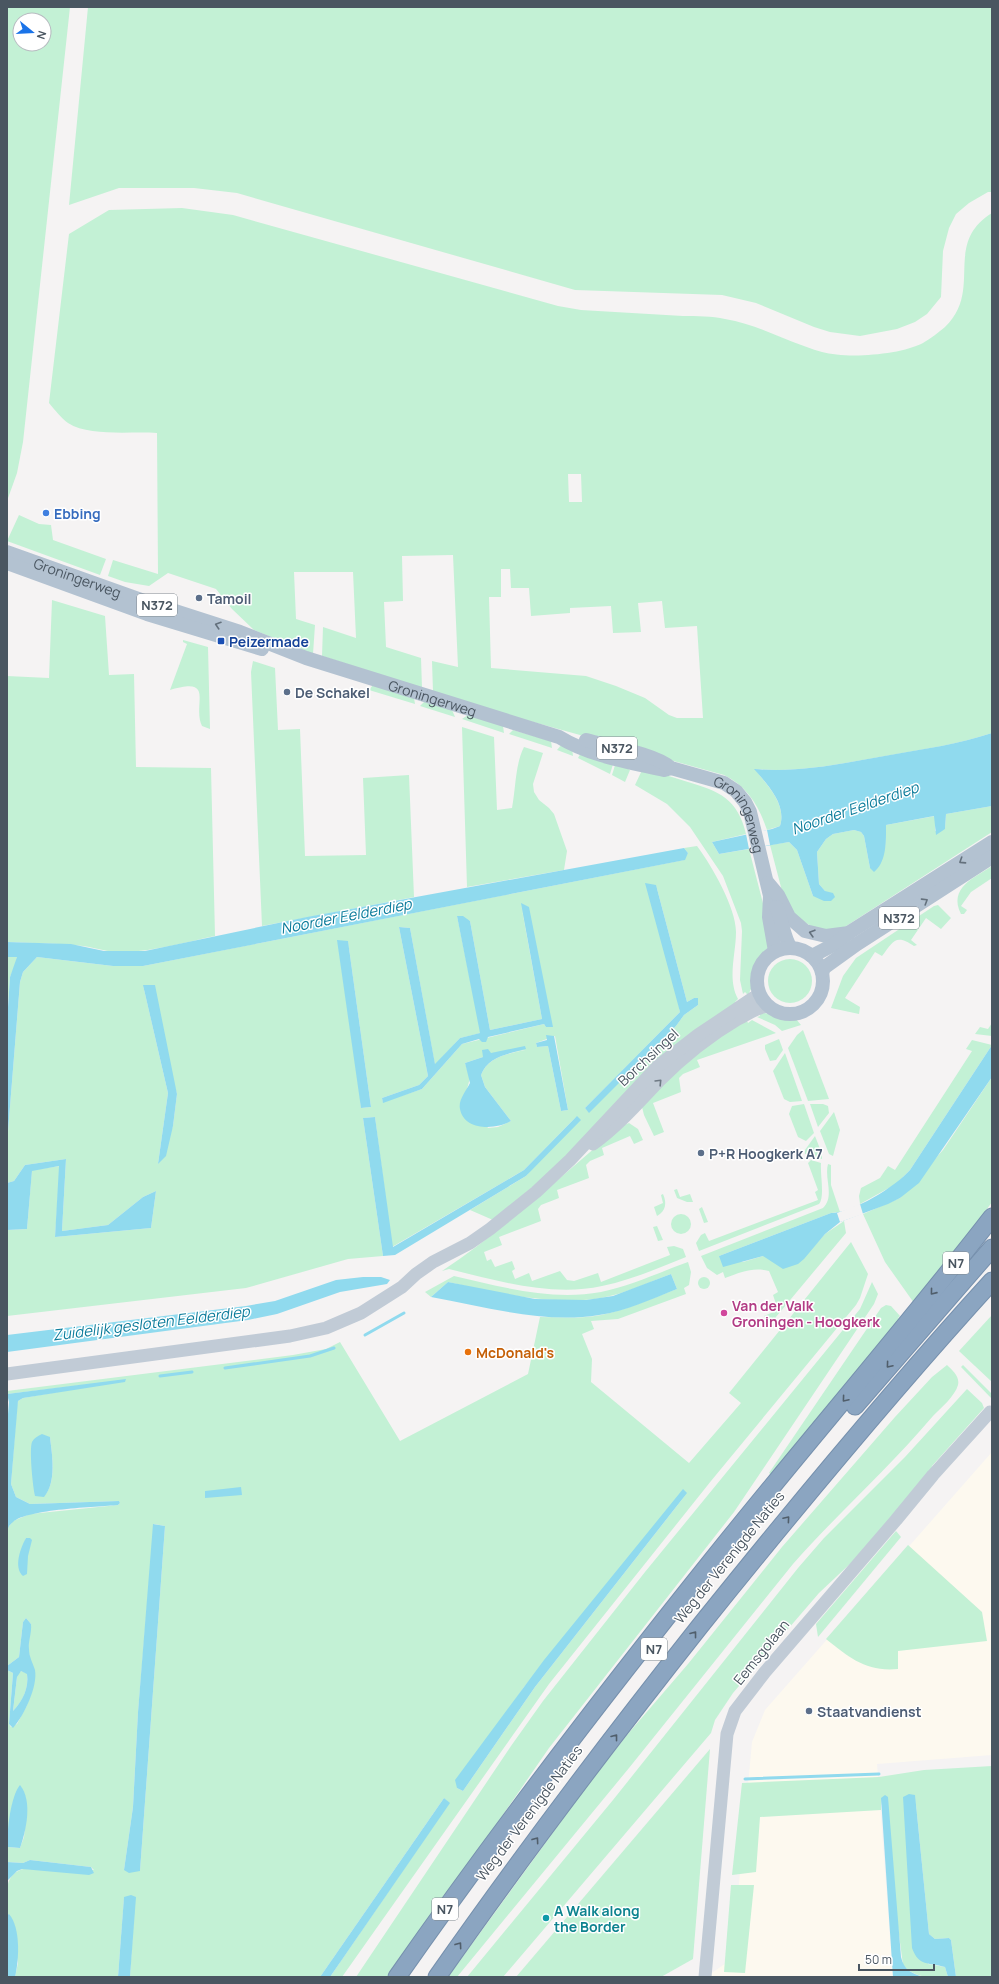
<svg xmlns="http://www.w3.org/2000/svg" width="999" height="1984" font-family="Manrope,sans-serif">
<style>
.commercial{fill:#fdf9ef}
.green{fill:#c3f1d5;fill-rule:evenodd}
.water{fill:#90daee;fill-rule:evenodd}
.pier{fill:#f5f3f3}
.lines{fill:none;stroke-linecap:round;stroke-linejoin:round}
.stream{stroke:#90daee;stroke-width:3}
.highway-casing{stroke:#7690ad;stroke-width:19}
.secondary{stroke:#c1cbd6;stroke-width:13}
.primary{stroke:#b3c2d1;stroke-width:14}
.highway{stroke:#8ba5c1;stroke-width:17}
.oneway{stroke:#64717d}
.oneway2{stroke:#6e7984}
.oneway3{stroke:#505e6b}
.shop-dot{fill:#3f7fe0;stroke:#fff;stroke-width:1.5}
.service-dot{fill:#5c6f8a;stroke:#fff;stroke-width:1.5}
.transit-dot{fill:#1a4fb4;stroke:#fff;stroke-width:1.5}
.hotel-dot{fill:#d1479c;stroke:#fff;stroke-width:1.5}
.food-dot{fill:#e8710a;stroke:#fff;stroke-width:1.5}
.culture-dot{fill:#0f9aa8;stroke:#fff;stroke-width:1.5}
.labels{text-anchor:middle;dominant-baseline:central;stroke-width:3;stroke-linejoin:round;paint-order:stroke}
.shield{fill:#fff;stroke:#808990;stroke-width:1}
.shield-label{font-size:13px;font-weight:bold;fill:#4a5661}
.shop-label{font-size:14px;font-weight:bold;fill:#366cbe;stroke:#fff;text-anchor:start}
.street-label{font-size:14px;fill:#4a5661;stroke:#fff}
.service-label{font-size:14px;font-weight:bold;fill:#4e5e75;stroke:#fff;text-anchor:start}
.transit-label{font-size:14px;font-weight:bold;fill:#164399;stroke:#fff;text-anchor:start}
.hotel-label{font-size:14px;font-weight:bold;fill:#b23c85;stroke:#fff;text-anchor:start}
.food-label{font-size:14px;font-weight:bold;fill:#c56008;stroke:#fff;text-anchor:start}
.culture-label{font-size:14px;font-weight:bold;fill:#0d838f;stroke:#fff;text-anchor:start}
.water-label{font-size:15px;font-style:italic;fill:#0c7c9b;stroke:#fff}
</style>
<rect width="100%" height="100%" fill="#f5f3f3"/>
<path class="commercial" d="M992 1452V1755L877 1764 893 1977H706L732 1959 752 1742 765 1710Z"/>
<g class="green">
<path d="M7 7H70L23 442 17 473 7 501ZM20 20H44V44H20Z"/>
<path d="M88 7H992V192H988L969 203 956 214 949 228 943 251 941 297 927 314 915 322 897 329 860 336 830 332 814 327 756 303 722 295 575 290 237 193 194 188H119L69 205Z"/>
<path d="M182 208 233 215 558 306 581 310C615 312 649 314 683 316 697 316 712 316 725 319 760 325 789 343 822 352 847 359 900 355 923 343 930 339 939 332 945 327 984 290 942 244 992 213V733C959 744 925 749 891 755 845 763 801 773 755 769 766 785 787 803 780 826L767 830C759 806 747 786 724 775L486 709 433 692 432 661 458 667 453 555 402 556 403 601 384 602 386 647 421 658 422 688 322 656 323 627 356 638 353 572H294L296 619 315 625 313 654 254 630 232 609 216 589 168 573 149 586 125 582 108 576 113 560 158 574 157 433C131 431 90 437 68 423 61 418 55 410 49 403L69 234 109 210ZM568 474H581L582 502H569ZM501 569H510L511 588H529L531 616 570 613V608L611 606 613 633 641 632 638 603 662 601 665 628 697 626 703 718H677L669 715 645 698 616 686 586 676 491 668 489 597H501Z"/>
<path d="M19 515 39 524 51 525 53 540 106 559 100 575 7 541Z"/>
<path d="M52 600 105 616 109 675 134 674 136 767 211 768 215 936C186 942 155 951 125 952 110 953 97 948 83 946 58 943 32 943 7 942V676L49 678Z"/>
<path d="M183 640 208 647 210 729 202 726C192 704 216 676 170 690L187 644 183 642Z"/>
<path d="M253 661 275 668 278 730 300 729 305 856 366 855 363 778 409 775 414 897 262 926 251 672Z"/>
<path d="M373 685 414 698 415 704 369 690Z"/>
<path d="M425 701 452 710 455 717 420 706Z"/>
<path d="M468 715 503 726 504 733 462 719Z"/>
<path d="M462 727 494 737 497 810 512 808C516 787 515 765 524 747L543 753 533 784 534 792 539 800 549 808 554 814 567 851 564 870 467 887Z"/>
<path d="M513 730 551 741 552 748 509 734Z"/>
<path d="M562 744 572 748 573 756 557 750Z"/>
<path d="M582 751 614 761 610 774 578 758Z"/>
<path d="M616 762 630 770 625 782 612 775Z"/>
<path d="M643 768C658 773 673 777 688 782 719 791 738 799 746 834L712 842 719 854 749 849 767 919 770 944 755 968 752 987 748 995 745 992 743 994 740 980 742 931 741 923 723 876 690 827 667 804 635 785Z"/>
<path d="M992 806V832L840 930 816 929 793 915 782 891 770 845 789 842 797 850 813 896 825 891 819 884 817 852 826 839 833 834 854 830 861 832 864 836 870 868 885 849 886 825 935 816V831L945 829 946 814Z"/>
<path d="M697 846C712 866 736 908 736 932 736 954 727 979 738 999L735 1002 737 1005 548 1174 493 1220 470 1210 526 1176 577 1116 524 1170 392 1247 375 1117 363 1118 383 1256 348 1259 246 1288 7 1316V1230L27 1229 32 1170 60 1166 55 1237 151 1228 156 1191 143 1197 108 1225 62 1231 66 1159 25 1165 14 1181 7 1183V1144L20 982 23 972 37 957 113 966H143L684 860 688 853 684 848ZM656 885 687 1002 694 998H698V1005L684 1015 676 1026 589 1112 585 1108 680 1012ZM521 904 546 1027 544 1024 462 1044 422 1089 383 1102 382 1098 419 1085 428 1076 399 927 410 928 435 1065 460 1038 481 1033 457 916 470 921 490 1030 542 1019ZM348 941 371 1107 361 1108ZM143 985 177 1094 173 1126 158 1164 168 1093ZM555 1036 568 1110 561 1111 548 1046 537 1047 536 1043ZM525 1050C508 1054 488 1056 481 1075L485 1087 511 1121 498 1127 488 1128 467 1089 470 1078 465 1063 483 1057Z"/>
<path d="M992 866V878L971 892 961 906 967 910 964 914H961C948 888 974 878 992 866Z"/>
<path d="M938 905 951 918 941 929 926 918 911 940 917 945 914 946C895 933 893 942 882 956L875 952 845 998 860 1007 859 1014 831 1008 843 976 856 958 934 906Z"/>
<path d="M7 957H17L16 963 10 977 7 1022Z"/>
<circle cx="790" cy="981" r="22"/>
<path d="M759 1012 796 1019 801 1025 782 1031 775 1025 757 1017 760 1016Z"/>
<path d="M746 1019 748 1023 752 1020 776 1033 697 1060 700 1067 683 1074 679 1078 681 1092 653 1103 664 1132 654 1136 644 1115 642 1107 684 1062Z"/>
<path d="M992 1023V1036L975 1034 980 1027 988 1029Z"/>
<path d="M803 1030 829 1099 808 1101 788 1048 797 1035Z"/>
<path d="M779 1039 783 1050 776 1060 770 1061 765 1049V1045Z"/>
<path d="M972 1040 992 1045 910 1170 896 1184 860 1204 859 1196 861 1188 880 1178 888 1166 895 1170 972 1051 966 1049Z"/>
<path d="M785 1053 802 1101 790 1102 784 1099 773 1071Z"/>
<path d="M992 1077V1202L960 1246 914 1303 885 1262 863 1214 900 1198 943 1150Z"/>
<path d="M804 1104 814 1133 806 1141 798 1137 789 1114 792 1106Z"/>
<path d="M810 1104H823L828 1106 829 1113 818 1127Z"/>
<path d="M834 1112 840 1130 833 1156 829 1154 820 1131Z"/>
<path d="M629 1123 638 1129 643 1140 634 1144 630 1136 602 1148 604 1155 590 1161 586 1165 589 1178 557 1190 559 1198 541 1205 538 1209 541 1221 499 1237 502 1245 484 1252 487 1261 491 1259 495 1267 512 1261 515 1269 512 1271 515 1279 529 1273 532 1281 560 1271 567 1280 574 1281 598 1273 601 1282 670 1255 667 1247 674 1246 683 1249 686 1257C659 1268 631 1280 602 1286 552 1297 498 1281 449 1269L442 1271C506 1229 561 1175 620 1127Z"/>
<path d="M815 1136 822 1154V1159L805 1154V1150Z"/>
<path d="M811 1160 821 1163C820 1174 825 1197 819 1204L699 1251 696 1243 701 1235 705 1233 709 1241 818 1200 815 1192 818 1190 808 1163Z"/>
<path d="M828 1164 831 1165V1185L840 1212 831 1213 719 1256 743 1262 763 1256 815 1245 825 1234 844 1221 846 1233 771 1323 764 1316 778 1310 773 1295 778 1292 769 1271C753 1267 741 1272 725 1278L723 1272 717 1275 707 1268 701 1256 823 1208C835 1196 824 1179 828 1164Z"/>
<path d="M677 1189 680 1197 690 1194 693 1202H687L677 1198 674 1190Z"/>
<path d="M663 1194C667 1203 666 1211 657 1216L654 1207 663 1203 661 1195Z"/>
<path d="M702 1207 708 1222 704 1223 699 1209Z"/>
<circle cx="681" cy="1224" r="10"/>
<path d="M657 1226 663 1240 658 1241 653 1227Z"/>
<path d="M851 1242 868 1274 860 1298 856 1305 711 1481 549 1684 342 1977H330L449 1803 444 1798 320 1977H130L135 1897 124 1898 118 1977H15L18 1963 9 1914 7 1915C7 1898 2 1875 23 1869L94 1870 91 1867 30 1860 23 1863 7 1862V1670L13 1673 9 1724 11 1727 17 1724 27 1705 34 1669 30 1659 28 1647 31 1624 26 1618 23 1622 19 1657 7 1666V1529L13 1521 30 1514 118 1505 120 1503 119 1501 30 1504 16 1497 11 1484 17 1405 18 1401 23 1398 126 1380 7 1394V1391L293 1355 326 1349 340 1342 400 1441 528 1374 540 1317C560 1317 581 1319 601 1315 627 1310 652 1298 677 1289L671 1274C652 1281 633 1290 614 1295 565 1309 497 1293 448 1282L431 1297 425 1292 454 1276C502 1287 551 1301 601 1292 631 1286 660 1272 688 1262L691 1272 689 1285 684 1288 686 1294 618 1319 591 1321 594 1329 582 1334 592 1359 591 1382 689 1463 741 1403 729 1393ZM50 1437C52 1455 57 1482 44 1496H35L31 1451ZM687 1493 535 1687 463 1791 457 1788 524 1687ZM154 1524 165 1526 140 1871 124 1870 133 1807 138 1712ZM26 1538 27 1574H21L19 1558ZM15 1797 27 1810 24 1837 20 1848 8 1847 7 1840Z"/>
<circle cx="704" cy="1283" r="6"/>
<path d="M872 1282 878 1294 874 1304 734 1512 549 1748 391 1977H356L511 1746 543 1701 645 1572 860 1309Z"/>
<path d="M886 1305 891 1306 900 1316 898 1318 900 1320 772 1475 769 1473 881 1308Z"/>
<path d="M992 1315V1382L959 1351Z"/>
<path d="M947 1365C952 1370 960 1376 958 1385 955 1396 941 1408 933 1416 889 1468 838 1513 793 1564L629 1768 457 1977H448L581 1794 627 1735 688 1664 782 1547 895 1417 932 1377Z"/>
<path d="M963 1365 992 1394V1399L961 1367Z"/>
<path d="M967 1389 982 1403 984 1408 932 1466 931 1472 853 1561 819 1593 733 1693 715 1720 711 1733 503 1977H467L613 1800 798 1568 824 1538 905 1457Z"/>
<path d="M896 1531 901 1537 818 1637 816 1624Z"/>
<path d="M908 1545 982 1612 987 1641 898 1651V1669C866 1672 850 1658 826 1639Z"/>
<path d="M21 1671 27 1673C29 1688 23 1701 13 1711L17 1677 18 1673Z"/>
<path d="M710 1749 693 1959 661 1977H516Z"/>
<path d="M992 1766V1977H956L951 1940 949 1938 935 1939 929 1934 915 1795 928 1964 945 1967 948 1977C931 1977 915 1979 903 1965L881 1798V1810L760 1817 756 1872 732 1875 742 1783 879 1777 924 1770Z"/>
<path d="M731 1885H754L745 1973 724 1972Z"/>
</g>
<g class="water">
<path d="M992 733V806L946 814 945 829 936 835 934 816 886 825C886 840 887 862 874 872L870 868 864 836 861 832 854 830 833 834 826 839 817 852 819 884 825 891 833 893 835 897 831 901H824L813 896 797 850 789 842 719 854 712 842 772 829 780 826C787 804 767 784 754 769 801 773 845 763 890 755 924 749 959 744 992 733Z"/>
<path d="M684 848 688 853 685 860 143 966H113L37 957 23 972 20 982 7 1144V1022L10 977 17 957H7V942L71 944 104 951H145L307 917Z"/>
<path d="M645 883 656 885 687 1002 694 998H698V1005L684 1015 676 1026 589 1113 585 1108 680 1012Z"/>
<path d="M521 903 529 907 553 1027H546L544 1024 488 1037 486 1042H482L479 1039 462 1044 422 1089 383 1103 382 1098 419 1085 428 1076 399 927 410 928 435 1064 460 1038 480 1033 457 916H463L470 921 490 1030 542 1019Z"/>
<path d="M337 940 348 941 371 1107 361 1108Z"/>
<path d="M143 985H155L177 1094 173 1126 166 1156 158 1164 168 1093Z"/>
<path d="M546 1035 554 1036 568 1110 561 1111 548 1046 537 1047 536 1043 547 1040Z"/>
<path d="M992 1045V1077L919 1183 900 1198 888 1204 840 1222 825 1234 804 1259 798 1264 783 1269 763 1256 723 1267 719 1256 831 1213C853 1213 896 1186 910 1170Z"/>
<path d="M525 1046 526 1049C508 1054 488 1056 481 1075L485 1087 511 1121C496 1130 464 1131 460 1109 458 1100 466 1091 470 1083L465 1063 483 1057 482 1050 488 1049 491 1053Z"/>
<path d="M577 1116 581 1120 526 1176 395 1255 383 1256 363 1118 375 1117 393 1247 524 1170Z"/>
<path d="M66 1159 62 1231 108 1225 143 1197 156 1191 151 1228 55 1237 59 1166 32 1171 27 1229 7 1230V1183L14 1181 25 1165Z"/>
<path d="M671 1274 677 1289C652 1299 626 1311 599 1315 544 1324 486 1307 431 1297L448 1282 535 1299 586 1300 613 1296Z"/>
<path d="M363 1277H381L390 1280 387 1284 340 1292 277 1314 248 1320 7 1352V1335L246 1306 275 1301 336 1280Z"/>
<path d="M126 1379 125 1382 23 1398 18 1401 11 1484 16 1497 30 1504 119 1501 120 1503 118 1505C97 1507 27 1509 13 1522 8 1526 7 1530 7 1536V1426L9 1402 7 1394Z"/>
<path d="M42 1434 50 1437C52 1455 57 1482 44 1497L35 1496C33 1487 29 1450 32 1442 34 1438 38 1436 42 1434Z"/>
<path d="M241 1487 242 1495 205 1498V1491Z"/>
<path d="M683 1489 687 1493 535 1687 463 1791 457 1788 455 1780 544 1660Z"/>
<path d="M153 1524 165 1526 140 1871 129 1873 124 1870 133 1807 138 1712Z"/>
<path d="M26 1538H30L32 1540 28 1556 27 1574 23 1576C13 1567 21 1547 26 1538Z"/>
<path d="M26 1618 31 1624C32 1633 28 1641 29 1649 29 1657 33 1663 35 1670 38 1686 24 1716 13 1728L9 1724 13 1673 7 1670V1666L19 1657 23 1622ZM21 1671 27 1674C29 1687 23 1701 13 1711L17 1677Z"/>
<path d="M20 1785C33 1801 26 1831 20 1848L8 1847C6 1833 11 1795 20 1785Z"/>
<path d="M909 1794 915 1795 929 1934 935 1939 949 1938 951 1940 956 1977H948L945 1967C928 1962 919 1967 912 1948L903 1797Z"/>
<path d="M885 1795 888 1797 901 1957C904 1970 911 1973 923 1977H893L881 1798Z"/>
<path d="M444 1798 450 1803 330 1977H320Z"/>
<path d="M30 1860 91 1867 94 1873 89 1875 22 1869 17 1871 7 1881V1862L23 1863Z"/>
<path d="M131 1895 136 1897 130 1977H118L124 1897Z"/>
<path d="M9 1914C21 1928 19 1960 15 1977H7V1915Z"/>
</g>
<g class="pier">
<path d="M767 830 770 845 749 849 746 834Z"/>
<path d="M860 1204 863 1214 840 1222 837 1213Z"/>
</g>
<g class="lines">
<g class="stream">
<path d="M365 1335 404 1313"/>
<path d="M225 1368 310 1356 334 1348"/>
<path d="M160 1376 192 1372"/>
<path d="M745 1779 879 1774"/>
</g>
<g class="highway-casing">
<g id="highway">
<path d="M855 1406 992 1248"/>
<path d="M397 1977C497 1834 604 1695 713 1559 805 1444 902 1333 992 1217"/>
<path d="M437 1977C521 1857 609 1741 700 1626 794 1509 890 1393 992 1281"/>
</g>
</g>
<g class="secondary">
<path d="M593 1144C618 1126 638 1103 659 1081 683 1057 709 1036 738 1019 748 1014 757 1007 768 1006"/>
<path d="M7 1374 290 1336 326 1328 361 1313 402 1287 416 1274 433 1262 470 1243 490 1229 536 1192 570 1160 658 1066 698 1035 756 996 759 992"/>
<path d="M705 1977 727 1734 735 1711 765 1672 896 1520 933 1475 990 1412"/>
</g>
<g class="primary">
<path id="s1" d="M7 552 150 603 240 632 306 658 559 737C590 756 629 762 664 770L671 768"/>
<path d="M7 563 147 614 262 649"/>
<path id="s2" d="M586 740C607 746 656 754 671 768L724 783 736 791 745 802 750 812 770 896 769 917 775 951"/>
<path d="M768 883 778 895 789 917 805 931 826 936 849 933"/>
<path d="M776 907C783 920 783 937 791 948"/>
<circle cx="790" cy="981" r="33"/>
<path d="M812 956 835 944 850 932 992 842"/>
<path d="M822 972 825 967 857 944 992 857"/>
</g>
<use href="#highway" class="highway"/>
</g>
<defs><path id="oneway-chevron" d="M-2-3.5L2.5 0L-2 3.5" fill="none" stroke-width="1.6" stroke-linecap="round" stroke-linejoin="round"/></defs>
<g class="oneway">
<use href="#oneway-chevron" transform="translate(218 625) rotate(-162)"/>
<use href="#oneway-chevron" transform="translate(962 861) rotate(147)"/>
<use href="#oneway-chevron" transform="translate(925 901) rotate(-32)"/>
<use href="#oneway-chevron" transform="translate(812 933) rotate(-164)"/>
</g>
<use class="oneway2" href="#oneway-chevron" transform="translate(659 1082) rotate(-46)"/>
<g class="oneway3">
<use href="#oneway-chevron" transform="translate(933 1292) rotate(129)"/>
<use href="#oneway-chevron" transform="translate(889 1365) rotate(130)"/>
<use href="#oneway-chevron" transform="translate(845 1399) rotate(130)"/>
<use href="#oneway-chevron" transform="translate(787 1519) rotate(-50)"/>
<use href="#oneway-chevron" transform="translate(694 1634) rotate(-52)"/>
<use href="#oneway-chevron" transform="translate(615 1737) rotate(-52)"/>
<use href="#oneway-chevron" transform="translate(536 1840) rotate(-54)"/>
<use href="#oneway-chevron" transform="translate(459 1945) rotate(-54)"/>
</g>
<circle class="shop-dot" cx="46" cy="513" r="4"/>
<g class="service-dot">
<circle cx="199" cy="598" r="4"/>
<circle cx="287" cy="692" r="4"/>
<circle cx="701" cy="1153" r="4"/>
<circle cx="809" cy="1711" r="4"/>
</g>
<rect class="transit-dot" x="217" y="637" width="8" height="8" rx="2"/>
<circle class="hotel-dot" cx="724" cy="1313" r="4"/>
<circle class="food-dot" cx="468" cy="1352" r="4"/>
<circle class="culture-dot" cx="546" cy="1918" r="4"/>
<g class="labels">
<g class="shield">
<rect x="137" y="594" width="40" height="22" rx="3"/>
<rect x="597" y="737" width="40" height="22" rx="3"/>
<rect x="879" y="907" width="40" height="22" rx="3"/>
<rect x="943" y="1252" width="26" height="22" rx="3"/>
<rect x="641" y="1638" width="26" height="22" rx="3"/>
<rect x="432" y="1898" width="26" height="22" rx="3"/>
</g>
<g class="shield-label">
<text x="157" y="605">N372</text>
<text x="617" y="748">N372</text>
<text x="899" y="918">N372</text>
<text x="956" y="1263">N7</text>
<text x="654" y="1649">N7</text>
<text x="445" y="1909">N7</text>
</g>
<g class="shop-label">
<text x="54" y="513">Ebbing</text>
</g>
<g class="street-label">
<text stroke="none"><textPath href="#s1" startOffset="75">Groningerweg</textPath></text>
<text stroke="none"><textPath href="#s1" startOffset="450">Groningerweg</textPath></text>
<text stroke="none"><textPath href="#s2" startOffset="181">Groningerweg</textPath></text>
<text transform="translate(648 1057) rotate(-43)">Borchsingel</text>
<text transform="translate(729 1557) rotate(-51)">Weg der Verenigde Naties</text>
<text transform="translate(761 1652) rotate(-51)">Eemsgolaan</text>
<text transform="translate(529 1813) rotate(-53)">Weg der Verenigde Naties</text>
</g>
<g class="service-label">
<text x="207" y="598">Tamoil</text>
<text x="295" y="692">De Schakel</text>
<text x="709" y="1153">P+R Hoogkerk A7</text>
<text x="817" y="1711">Staatvandienst</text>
</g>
<g class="transit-label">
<text x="229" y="641">Peizermade</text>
</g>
<g class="hotel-label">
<text x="732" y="1305">Van der Valk<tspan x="732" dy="16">Groningen - Hoogkerk</tspan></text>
</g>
<g class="food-label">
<text x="476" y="1352">McDonald's</text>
</g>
<g class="culture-label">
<text x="554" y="1910">A Walk along<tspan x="554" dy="16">the Border</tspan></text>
</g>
<g class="water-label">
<text transform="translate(855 808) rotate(-19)">Noorder Eelderdiep</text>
<text transform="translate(346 916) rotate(-11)">Noorder Eelderdiep</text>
<text transform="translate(151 1323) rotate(-7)">Zuidelijk gesloten Eelderdiep</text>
</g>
</g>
<rect width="999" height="1984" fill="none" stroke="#4a5661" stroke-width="16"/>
<g transform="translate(32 32) rotate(108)"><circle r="19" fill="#ffffff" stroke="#b7bbc0"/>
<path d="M0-3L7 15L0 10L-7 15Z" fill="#1a73e8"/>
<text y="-6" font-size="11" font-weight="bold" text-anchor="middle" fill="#4a5661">N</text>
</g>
<path d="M859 1964v6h75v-6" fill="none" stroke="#4a5661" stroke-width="2"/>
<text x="865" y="1964" font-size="12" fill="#4a5661" stroke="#ffffff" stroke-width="3" paint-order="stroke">50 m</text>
</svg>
